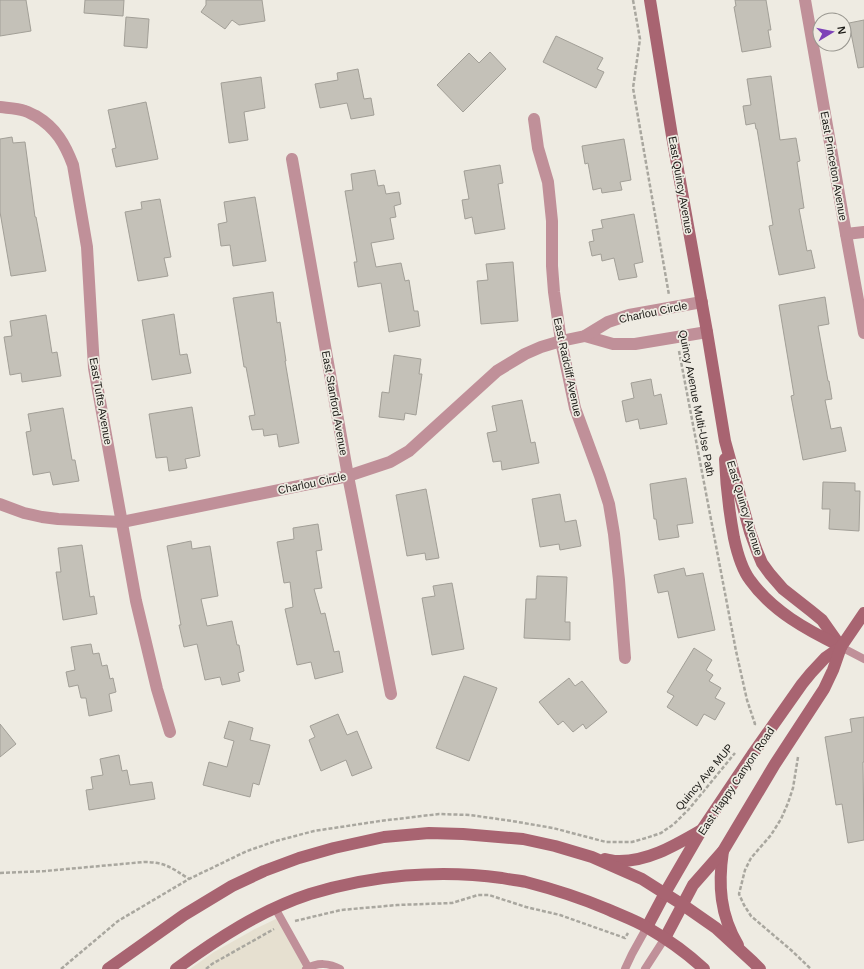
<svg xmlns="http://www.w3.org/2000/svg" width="864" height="969" font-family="Arial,sans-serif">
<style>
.built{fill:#e6e0d0}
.building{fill:#c4c1b8;stroke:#a29f97}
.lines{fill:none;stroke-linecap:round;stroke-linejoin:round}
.path{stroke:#a9a79f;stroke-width:2.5;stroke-dasharray:4 2;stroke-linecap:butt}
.lane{stroke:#c09099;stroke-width:8}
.street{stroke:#c09099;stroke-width:12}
.secondary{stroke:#a86471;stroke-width:12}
.labels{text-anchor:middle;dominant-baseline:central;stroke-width:3.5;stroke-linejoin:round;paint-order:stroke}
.street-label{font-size:11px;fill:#1a1915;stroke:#eeebe2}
</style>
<rect width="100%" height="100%" fill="#eeebe2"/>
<path class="built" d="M280 917 309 969H190L214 952 255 929Z"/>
<g class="building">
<path d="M0 0H26L31 31 0 36Z"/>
<path d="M85 0H124L123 16 84 13Z"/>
<path d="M206 0H262L265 21 239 25 232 20 225 29 201 12 206 5Z"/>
<path d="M735 0H766L771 30H768L771 47 742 52 734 7 736 6Z"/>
<path d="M126 17 149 19 147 48 124 46Z"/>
<path d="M864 20V67L858 68 849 23Z"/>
<path d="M556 36 603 58 597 69 604 72 596 88 543 62Z"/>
<path d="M490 52 506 69 463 112 437 85 469 53 479 63Z"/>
<path d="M358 69 364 99 371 98 374 115 351 119 347 103 320 108 315 84 338 80 337 73Z"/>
<path d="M771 76 780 140 796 138 800 161 797 162 804 208 799 209 807 251 811 250 815 268 779 275 769 226 773 225 757 129H756L755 123 746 125 743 106 751 105 747 79Z"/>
<path d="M261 77 265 108 244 112 248 140 229 143 221 83Z"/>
<path d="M146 102 158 159 116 167 112 149 116 148 108 110Z"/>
<path d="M12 137 13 143 25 142 35 217H36L46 271 11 276 0 212V139Z"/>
<path d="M624 139 631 180 620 182 622 190 602 193 601 188 593 190 588 163 585 164 582 146Z"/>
<path d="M500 165 503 183 498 184 505 229 475 234 472 217 465 219 462 200 469 199 464 171Z"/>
<path d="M375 170 378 186 384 185 386 194 399 192 401 204 394 206 396 217 390 218 394 239 371 243 376 267 401 263 405 281 409 280 414 311H418L420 326 389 332 381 283 358 287 354 262H357L345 191 353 190 351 174Z"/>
<path d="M255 197 266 261 233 266 230 245 221 246 218 224 227 222 224 202Z"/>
<path d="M160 199 171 257 164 258 168 276 138 281 125 212 142 209 141 202Z"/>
<path d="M634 214 643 262 634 264 637 277 619 280 614 258 602 261 601 254 592 256 589 242 594 241 592 230 603 228 601 220Z"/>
<path d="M513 262 518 321 481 324 477 281 488 280 486 264Z"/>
<path d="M273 292 277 323 280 322 286 361H285L299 443 279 447 277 434 264 436 263 429 252 430 249 416 255 415 246 367H244L233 298Z"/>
<path d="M825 297 829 324 818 326 828 381H829L832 399 825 400 831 429 841 427 846 451 803 460 791 396 794 395 779 305Z"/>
<path d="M174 314 180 355 187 354 191 373 152 380 142 320Z"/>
<path d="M46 315 52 353 57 352 61 376 22 382 21 373 10 375 4 337 12 336 10 321Z"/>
<path d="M394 355 421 359 419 374H422L416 415 405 413 404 420 379 417 382 392 389 393Z"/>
<path d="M651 379 654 396 661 394 667 424 640 429 638 419 626 422 622 401 634 398 631 383Z"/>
<path d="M522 400 531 443 535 442 539 463 502 470 501 461 493 462 487 433 497 431 492 406Z"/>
<path d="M192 407 200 456 185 459 187 468 169 471 167 457 156 458 149 414Z"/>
<path d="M63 408 72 460H75L79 481 53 485 50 472 33 475 26 432 31 431 28 414Z"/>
<path d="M686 478 693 523 677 525 679 537 659 540 656 519H654L650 484Z"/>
<path d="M823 482 855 483V491H860L859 531 829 529 830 509H822Z"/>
<path d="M426 489 439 558 426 560 425 553 407 556 396 495Z"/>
<path d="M560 494 565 522 576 520 581 546 560 550 559 544 540 547 532 499Z"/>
<path d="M318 524 322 550 316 551 322 588 314 589 321 614 325 613 334 652 339 651 343 672 315 679 311 662 297 665 285 609 293 607 290 582 284 583 277 542 294 539 293 528Z"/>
<path d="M191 541 192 549 210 546 218 596 201 599 207 626 232 621 237 645H239L244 671 238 673 240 681 222 685 220 677 205 680 197 644 184 647 179 625H181L167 546Z"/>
<path d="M82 545 90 597 94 596 97 614 63 620 56 572H61L58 548Z"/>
<path d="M684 568 686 576 703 573 715 630 678 638 668 591 658 593 654 575Z"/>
<path d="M537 576 567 577 565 622H570V640L524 638 526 599H536Z"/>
<path d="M452 583 464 649 432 655 422 598 435 596 433 586Z"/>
<path d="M91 644 93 654 99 653 102 666 107 665 110 679 113 678 116 692 109 694 112 711 89 716 86 698H81L78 685 69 687 66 672 75 670 71 647Z"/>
<path d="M694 648 712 660 706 670 713 675 709 681 721 688 715 698 725 703 715 720 704 714 697 726 667 707 674 696 667 692Z"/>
<path d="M464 676 497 688 469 761 436 748Z"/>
<path d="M569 678 575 686 582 681 607 712 586 729 583 724 573 732 563 721 558 725 539 702Z"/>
<path d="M338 714 347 735 357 731 372 768 352 776 346 760 321 771 309 740 315 737 310 726Z"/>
<path d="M864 717V762H863L864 840 848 843 842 804 836 805 825 737 852 732 850 719Z"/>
<path d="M229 721 253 728 250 740 270 745 259 785 253 783 250 797 203 785 209 762 227 767 234 741 224 738Z"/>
<path d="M0 724 16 744 0 757Z"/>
<path d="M119 755 122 771 127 770 130 785 152 782 155 799 89 810 86 790 93 789 91 777 103 775 100 759Z"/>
</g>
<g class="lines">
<g class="path">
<path d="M633 0 640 39 633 88 669 295"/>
<path d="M679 351 736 651 747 700 755 724 754 726"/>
<path d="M798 757 793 788 788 803 781 819 771 835 751 858 745 870 739 894 744 905 751 916 791 950 811 969"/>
<path d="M0 873 45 871 144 862C165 862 172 868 189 879"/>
<path d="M295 921 341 910 397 905 452 903 478 895H489L526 907 560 915 625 938 628 933"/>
<path d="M61 969 118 921 189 879 247 851 276 841 314 831 380 821 439 814 470 815 512 821 553 828 606 842H632L646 838 661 833 674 824 689 809 735 753"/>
<path d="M206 969 212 964 274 929"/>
</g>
<g class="lane">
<path d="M841 647 864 659"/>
<path d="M275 908 308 967"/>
<path d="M306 969C317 962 330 963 340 969"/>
<path d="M625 969 632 954 647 927"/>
<path d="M645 969 665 938"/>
</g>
<g class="street">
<path d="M805 0 846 234 864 333"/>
<path d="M0 107C8 108 17 108 25 111 29 112 33 115 36 116 56 128 65 144 73 165L87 247 94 368 136 601 157 689 170 732"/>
<path d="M534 119 538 148 548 182 552 221V266L554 292 561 341 575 408 600 476 609 504 614 534 619 580 625 658"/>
<path d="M292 159 348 476 391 694"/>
<path d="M846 234 864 232"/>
<path d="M585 336 613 344H635L707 332"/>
<path d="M0 504 24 513 42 517 58 519 122 522 348 476 390 462 409 451 497 371 525 354 541 347 561 341 585 336 608 322 629 315 702 302"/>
</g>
<g class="secondary">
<path d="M650 0 672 136 707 332 725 441 750 532 757 551 762 563 770 574 783 589 811 611 822 620 841 647"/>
<path d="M725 459C726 486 729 511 734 538 737 552 741 568 750 580 772 611 807 630 840 646"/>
<path d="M723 851C718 885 720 915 738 945"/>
<path d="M605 859C609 860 613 861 617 861 647 862 674 846 700 831"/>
<path d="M647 927 665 893 701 831 752 755 802 684 811 673 825 658 841 647"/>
<path d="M665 938 693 885 723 851 775 764 824 689 833 670 841 647 864 613"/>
<path d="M108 969 184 915 232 886 264 871 299 858 334 848 384 837 429 833 463 834 523 839 555 846 592 857 642 879 683 905 716 928 753 962 760 969"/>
<path d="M176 969C217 939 261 910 310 894 372 875 439 869 502 878 510 880 518 880 526 882 553 889 581 898 607 909 620 915 635 920 648 928 667 939 688 954 704 969"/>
</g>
</g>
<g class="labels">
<g class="street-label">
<text transform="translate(834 166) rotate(80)">East Princeton Avenue</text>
<text transform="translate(681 185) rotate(80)">East Quincy Avenue</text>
<text transform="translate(653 312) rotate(-12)">Charlou Circle</text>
<text transform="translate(568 367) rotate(78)">East Radcliff Avenue</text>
<text transform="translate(101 401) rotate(80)">East Tufts Avenue</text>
<text transform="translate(335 403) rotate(80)">East Stanford Avenue</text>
<text transform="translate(697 403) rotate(79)">Quincy Avenue Multi-Use Path</text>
<text transform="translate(312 483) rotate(-12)">Charlou Circle</text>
<text transform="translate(745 508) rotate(73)">East Quincy Avenue</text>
<text transform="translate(704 777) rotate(-50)">Quincy Ave MUP</text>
<text transform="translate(736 781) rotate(-56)">East Happy Canyon Road</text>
</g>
</g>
<g transform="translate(832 32) rotate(80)"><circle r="19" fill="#eeebe2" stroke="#999790"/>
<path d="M0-3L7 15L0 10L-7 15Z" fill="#7d42b8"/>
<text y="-6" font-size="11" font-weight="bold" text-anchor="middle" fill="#1a1915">N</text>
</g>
</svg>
